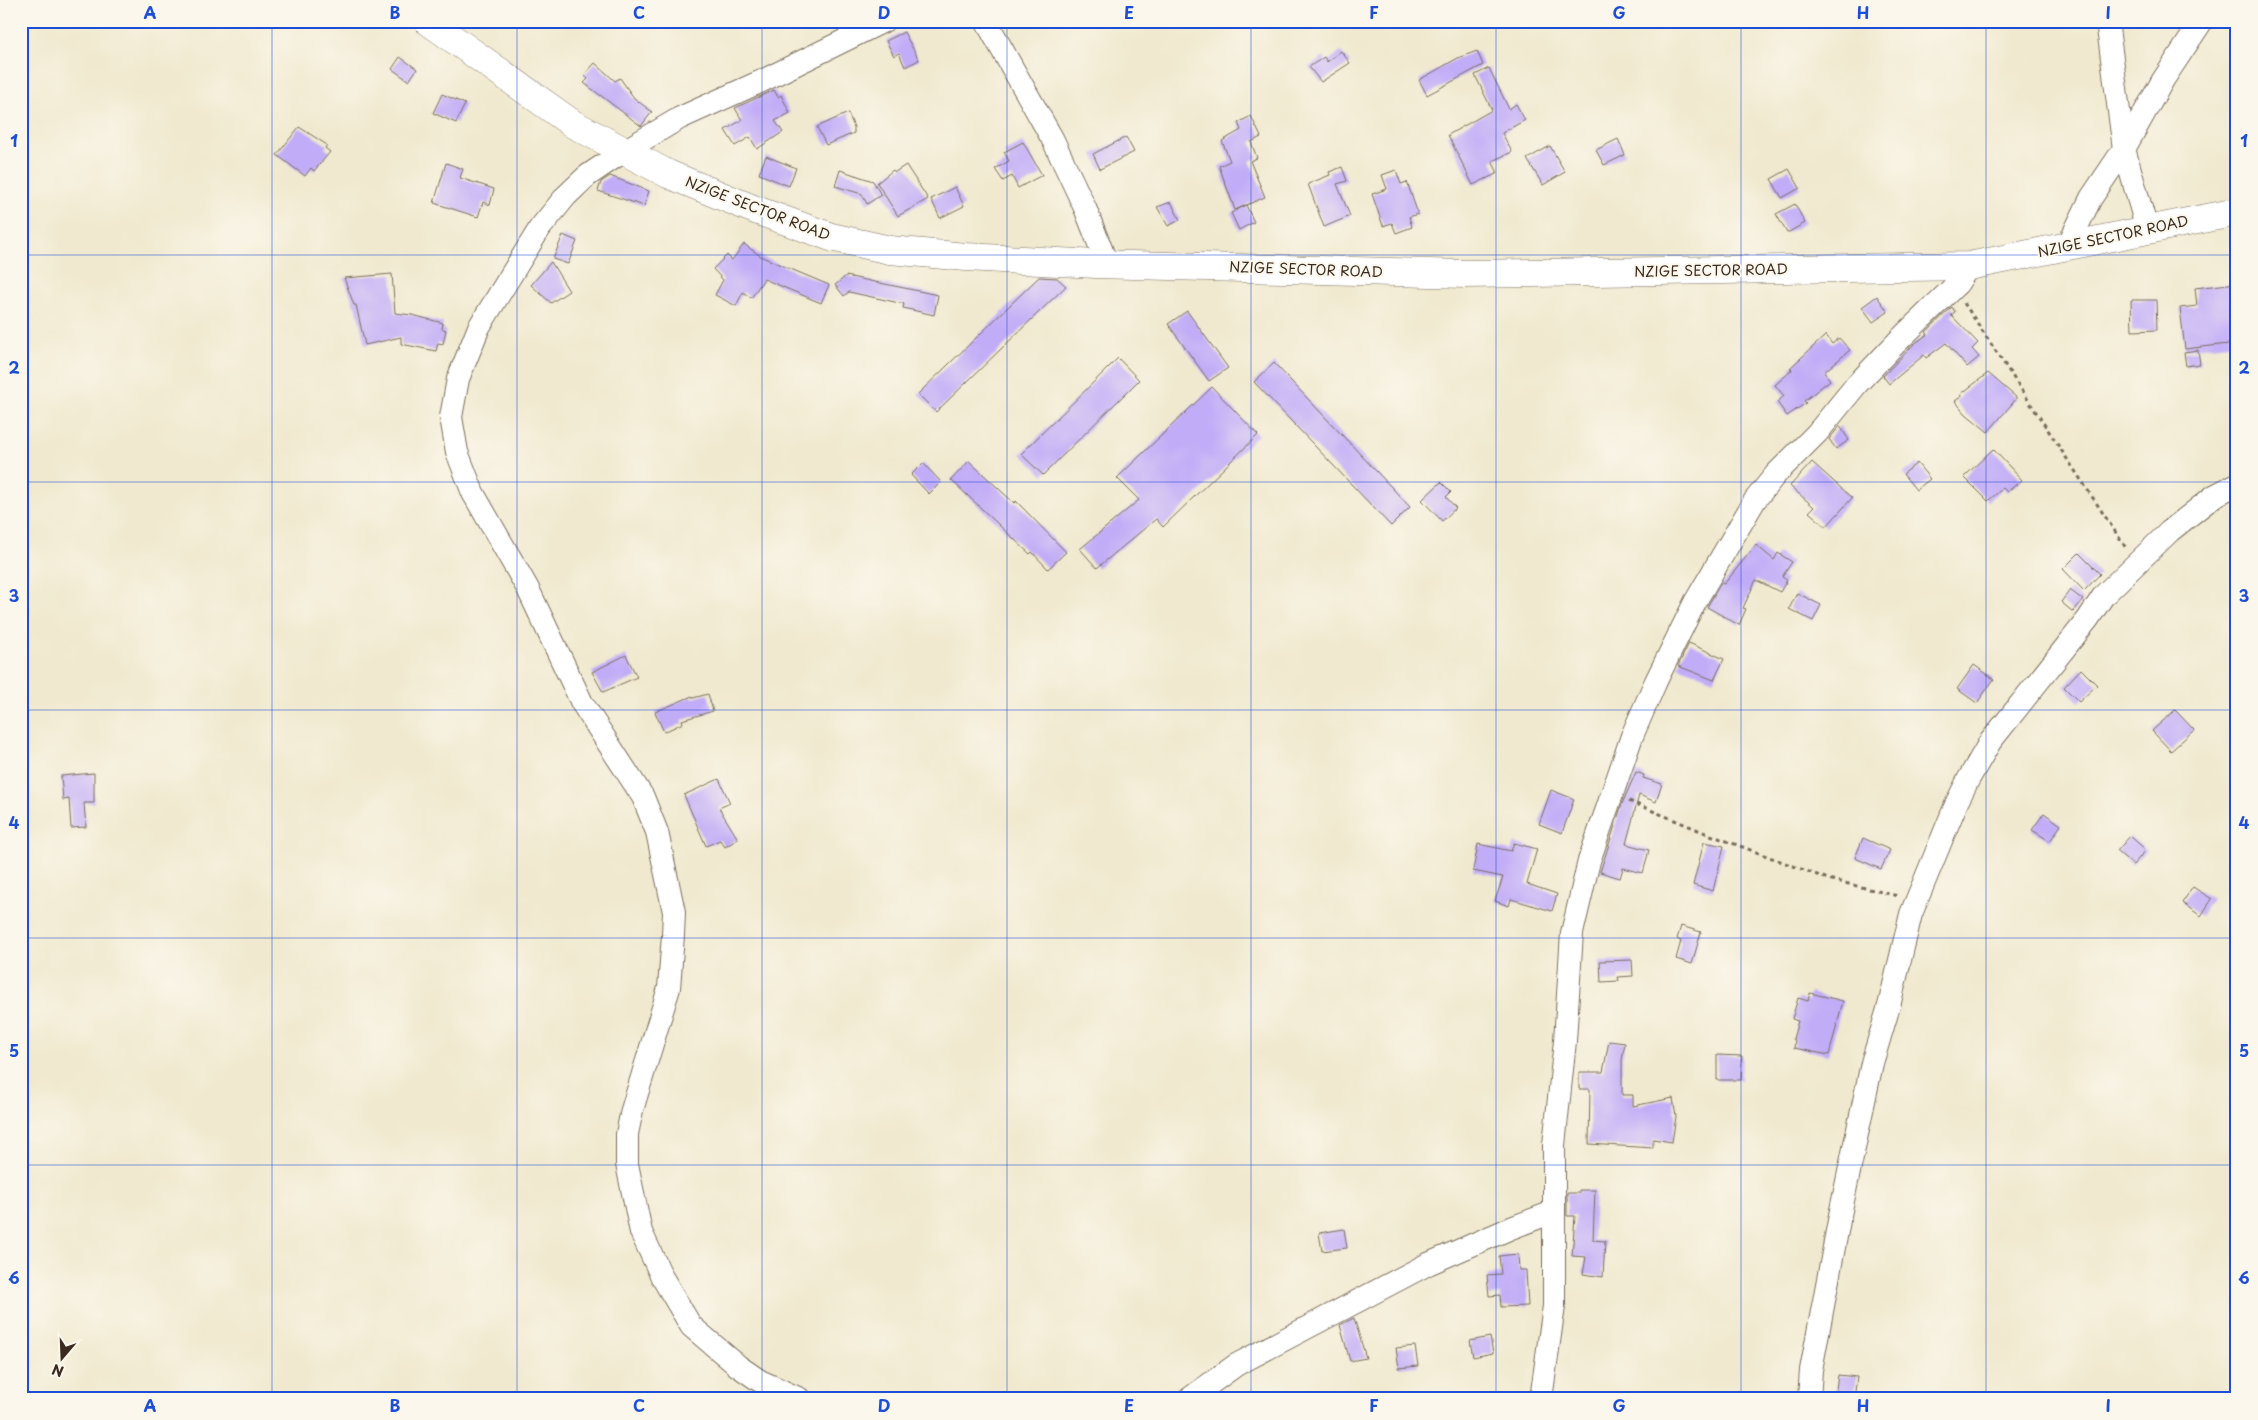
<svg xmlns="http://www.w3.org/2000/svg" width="2258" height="1420" font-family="'Playpen Sans',sans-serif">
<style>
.building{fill:#c1acf7}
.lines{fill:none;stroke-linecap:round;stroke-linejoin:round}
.minor-casing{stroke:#7a6d5c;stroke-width:24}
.major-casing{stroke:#7a6d5c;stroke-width:29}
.path{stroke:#7a6d5c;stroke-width:3;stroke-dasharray:4 4;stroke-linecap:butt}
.minor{stroke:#fff;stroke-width:22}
.major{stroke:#fff;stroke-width:28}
.grid{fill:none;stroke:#1d4ed8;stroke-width:1;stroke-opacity:0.55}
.labels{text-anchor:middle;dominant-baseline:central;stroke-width:4;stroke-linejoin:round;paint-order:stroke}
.street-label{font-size:14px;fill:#3b2a1e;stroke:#fbf7ec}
.neatline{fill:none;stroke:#1d4ed8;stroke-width:2}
.grid-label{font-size:16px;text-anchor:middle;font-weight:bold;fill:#1d4ed8}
</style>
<rect width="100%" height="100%" fill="#fbf7ec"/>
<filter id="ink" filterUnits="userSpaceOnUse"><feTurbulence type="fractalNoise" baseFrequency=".02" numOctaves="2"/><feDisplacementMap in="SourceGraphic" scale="10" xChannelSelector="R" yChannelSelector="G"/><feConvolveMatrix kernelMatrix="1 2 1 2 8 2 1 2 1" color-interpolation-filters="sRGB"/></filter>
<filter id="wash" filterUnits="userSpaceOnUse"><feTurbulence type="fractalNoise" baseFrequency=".0096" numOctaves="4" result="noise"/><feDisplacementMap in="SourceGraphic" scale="20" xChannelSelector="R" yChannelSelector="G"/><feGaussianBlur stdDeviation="1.12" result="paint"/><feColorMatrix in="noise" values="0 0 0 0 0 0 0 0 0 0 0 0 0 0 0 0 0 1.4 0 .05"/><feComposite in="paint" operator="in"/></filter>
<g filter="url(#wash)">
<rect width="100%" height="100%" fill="#f0e9cf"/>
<g id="blocks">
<g class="building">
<path d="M904 32 919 60 905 67 899 53 894 56 886 41Z"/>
<path d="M1341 51 1350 63 1321 82 1309 67 1324 57 1327 62Z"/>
<path d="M1477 51 1483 65 1427 95 1419 80 1458 58Z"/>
<path d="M400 57 417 69 409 81 392 69Z"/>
<path d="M595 63 615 81 620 78 634 98 652 112 641 126 584 83 588 79 584 75Z"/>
<path d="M1489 68 1509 109 1516 104 1525 120 1502 133 1512 152 1492 161 1498 173 1473 185 1448 135 1492 110 1475 75Z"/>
<path d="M774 90 778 97 781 95 790 113 775 121 783 132 757 149 750 137 735 146 725 130 742 120 735 108Z"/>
<path d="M442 94 465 104 456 123 433 113Z"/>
<path d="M848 113 854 127V133L826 145 817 127Z"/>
<path d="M1251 116 1261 137 1251 142 1257 158 1250 161 1265 197 1235 210 1219 166 1230 161 1222 141 1241 130 1238 123Z"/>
<path d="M299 127 327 145 325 148 330 152 314 171 311 168 305 176 277 155Z"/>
<path d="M1126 137 1134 152 1100 169 1093 154Z"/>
<path d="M1618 139 1625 155 1604 165 1596 150Z"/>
<path d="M1023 142 1042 175 1018 188 1012 176 1003 181 995 169 1009 161 1004 152Z"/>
<path d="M1550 146 1565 172 1543 185 1527 159Z"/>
<path d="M766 156 796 168 789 186 759 174Z"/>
<path d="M446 163 463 169 460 178 494 189 490 205 483 202 478 217 434 203Z"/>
<path d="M906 165 928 199 898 216 877 183 893 170 895 172Z"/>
<path d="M1342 167 1347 181 1337 184 1350 216 1324 227 1308 184 1330 175 1329 172Z"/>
<path d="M1789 169 1800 188 1782 198 1771 179Z"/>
<path d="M840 170 873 181 881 195 867 204 862 194 835 186Z"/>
<path d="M1396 170 1401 184 1407 182 1418 214 1409 217 1412 227 1396 233 1392 223 1383 226 1372 194 1387 189 1382 175Z"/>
<path d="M610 176 649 191 644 206 598 191 601 182Z"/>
<path d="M955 187 964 206 940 218 931 199Z"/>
<path d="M1171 202 1180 220 1168 226 1157 207Z"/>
<path d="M1795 204 1805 223 1787 233 1776 214Z"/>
<path d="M1246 205 1254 222 1239 230 1231 213Z"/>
<path d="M563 235 577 241 568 264 553 259Z"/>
<path d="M744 244 762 257 829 285 821 303 764 279 751 298 743 292 736 306 715 295 723 280 713 269 727 255 732 260Z"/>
<path d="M551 262 569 291 551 303 531 285Z"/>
<path d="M392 274 395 313 412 315 443 323 442 329 446 330 443 344 438 343 436 351 401 344V337L365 345 356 305H354L344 278Z"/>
<path d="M846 276 938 295 934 315 903 308 904 304 849 292 844 296 835 285Z"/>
<path d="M1039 277 1057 278 1066 286 936 412 918 394Z"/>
<path d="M2237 283V343L2185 349 2180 308 2197 306 2195 288Z"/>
<path d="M1877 296 1888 312 1873 322 1862 307Z"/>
<path d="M2131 300H2156L2157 330 2132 331Z"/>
<path d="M1952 307 1955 312 1951 315 1978 343 1972 349 1979 357 1967 367 1946 343 1926 358 1924 355 1889 384 1883 376 1914 344 1928 334 1926 332Z"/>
<path d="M1187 311 1228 368 1209 381 1168 324Z"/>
<path d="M1826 335 1832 344 1839 338 1850 350 1824 372 1830 380 1804 401 1806 403 1787 416 1777 402 1784 396 1775 385 1792 370 1790 368Z"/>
<path d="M2198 350 2200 364 2186 366 2184 352Z"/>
<path d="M1118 358 1139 380 1043 475 1021 454Z"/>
<path d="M1274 363 1410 507 1391 526 1254 382Z"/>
<path d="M1988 373 2017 398 1988 432 1966 414 1955 401 1962 396 1961 394Z"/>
<path d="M1212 387 1258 435 1163 527 1156 519 1097 568 1080 549 1139 500 1117 478Z"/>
<path d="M1840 426 1849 440 1836 449 1829 439Z"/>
<path d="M1993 449 2022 480 2007 492 2003 488 1988 501 1964 477Z"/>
<path d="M969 461 1014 503 1016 501 1066 552 1048 569 1032 552 1030 554 951 480Z"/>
<path d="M1812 462 1852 498 1826 527 1809 512 1814 507 1790 486Z"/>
<path d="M923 463 941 482 929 494 911 475Z"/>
<path d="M1917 463 1930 479 1916 490 1903 474Z"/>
<path d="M1441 482 1451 492 1446 497 1456 508 1442 521 1422 500Z"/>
<path d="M1756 545 1774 560 1778 553 1792 562 1782 577 1787 580 1780 592 1756 580 1743 608 1746 609 1739 625 1707 607 1721 583 1724 584Z"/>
<path d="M2079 553 2100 574 2084 591 2063 569Z"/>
<path d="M2070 590 2083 600 2073 612 2061 602Z"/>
<path d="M1797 593 1821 605 1813 621 1789 609Z"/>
<path d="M1689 643 1724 659 1714 680 1678 666Z"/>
<path d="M626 655 637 677 603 692 592 672Z"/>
<path d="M1974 665 1994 679 1977 703 1957 689Z"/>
<path d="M2081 669 2097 685 2079 702 2064 687Z"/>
<path d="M708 694 713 711 682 720 683 723 664 732 655 712 692 696 693 698Z"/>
<path d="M2175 710 2194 730 2171 751 2152 731Z"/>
<path d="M1636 772 1644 775 1643 778 1662 784 1656 802 1639 795 1626 844 1649 850 1643 873 1623 868 1620 878 1600 872 1622 804Z"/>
<path d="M94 773V803H84L86 827 71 828 69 799 63 800 61 776Z"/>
<path d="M719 779 730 803 719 808 738 839 725 847 720 840 706 846 684 795Z"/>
<path d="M1551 790 1574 799 1562 833 1539 824Z"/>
<path d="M2044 813 2061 825 2050 841 2032 830Z"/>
<path d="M2130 836 2146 850 2133 865 2117 851Z"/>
<path d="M1863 838 1890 850 1881 869 1855 858Z"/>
<path d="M1704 842 1724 846 1713 891 1693 885Z"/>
<path d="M1514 843 1537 849 1527 884 1557 894 1552 911 1511 899 1509 906 1495 901 1503 877 1473 871 1478 844 1511 851Z"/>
<path d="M2193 887 2212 899 2201 916 2182 903Z"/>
<path d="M1681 926 1701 932 1692 964 1676 959 1681 941 1677 939Z"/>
<path d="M1632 960 1633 976 1618 977 1619 981 1601 982 1600 961Z"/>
<path d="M1810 993 1843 1001 1829 1055 1794 1048 1795 1040 1793 1039 1798 1021 1792 1019 1798 998 1808 1001Z"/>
<path d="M1609 1041 1625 1043 1622 1060V1095H1633V1106L1673 1098 1676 1117 1672 1142 1653 1139V1148L1589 1144 1590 1089H1579V1072H1603Z"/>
<path d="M1717 1055 1742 1056 1741 1080H1717Z"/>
<path d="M1579 1190H1595L1593 1240 1605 1241 1603 1277 1583 1274 1586 1257 1572 1256 1575 1216H1567V1193H1579Z"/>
<path d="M1344 1229 1347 1248 1322 1251 1319 1233Z"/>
<path d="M1518 1254 1519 1270H1526L1528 1306 1501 1307 1500 1295 1489 1296 1487 1275 1501 1274 1499 1256Z"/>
<path d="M1354 1318 1366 1358 1350 1361 1340 1325Z"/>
<path d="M1490 1337 1493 1353 1473 1357 1470 1341Z"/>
<path d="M1415 1346 1418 1366 1399 1368 1396 1348Z"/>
<path d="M1838 1375 1857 1377 1854 1399 1835 1397Z"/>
</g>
</g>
</g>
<g filter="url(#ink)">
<use href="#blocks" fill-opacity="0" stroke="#7a6d5c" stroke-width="1"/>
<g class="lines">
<g class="minor-casing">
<g id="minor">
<path d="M986 21 1053 140 1085 208 1107 264"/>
<path d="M2107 21 2124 149 2147 229"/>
<path d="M2068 245 2091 198 2124 149 2163 80 2202 21"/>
<path d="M800 1399 760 1381 738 1366 691 1326 662 1277 641 1232 627 1164V1134L632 1110 669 988 673 935 674 912 657 832 643 797 582 703 528 589 473 493 457 452 451 417 458 379 479 327 540 228 566 196 587 176 624 151 680 118 764 80 884 21"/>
<path d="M1189 1399 1236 1365 1428 1264 1511 1228 1553 1212"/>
<path d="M1541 1399 1554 1306V1145L1565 1041 1572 933 1589 861 1632 736 1656 681 1695 602 1755 500 1776 474 1817 433 1857 384 1899 340 1958 283 1969 266"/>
<path d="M1809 1399 1811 1370 1841 1210 1872 1063 1889 1006 1911 914 1957 802 1968 780 1990 742 2088 619 2104 595 2170 531 2214 496 2237 484"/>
</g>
</g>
<g class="major-casing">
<path id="major" d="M428 21 573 124 668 174 753 209 831 237 890 250 966 257 1096 264 1466 274 1969 266 2237 212"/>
</g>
<g class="path">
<path d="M1964 303 2126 548"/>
<path d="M1629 801 1708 834 1828 879 1898 896"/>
</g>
<use href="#minor" class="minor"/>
<use href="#major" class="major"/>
</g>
</g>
<path class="grid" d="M272 21V1399M517 21V1399M762 21V1399M1007 21V1399M1251 21V1399M1496 21V1399M1741 21V1399M1986 21V1399M21 255H2237M21 482H2237M21 710H2237M21 938H2237M21 1165H2237"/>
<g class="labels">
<g class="street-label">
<text transform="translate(758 208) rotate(21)">NZIGE SECTOR ROAD</text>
<text transform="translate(2113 236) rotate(-12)">NZIGE SECTOR ROAD</text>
<text transform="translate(1306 269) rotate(2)">NZIGE SECTOR ROAD</text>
<text transform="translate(1711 270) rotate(-1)">NZIGE SECTOR ROAD</text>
</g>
</g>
<rect width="2258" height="1420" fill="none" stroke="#fbf7ec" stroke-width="55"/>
<g transform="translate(62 1358) rotate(199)" stroke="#fbf7ec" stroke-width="4" paint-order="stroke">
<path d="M0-4L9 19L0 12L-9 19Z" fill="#3b2a1e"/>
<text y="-8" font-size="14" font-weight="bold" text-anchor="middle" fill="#3b2a1e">N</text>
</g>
<rect x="28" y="28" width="2202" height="1364" class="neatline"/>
<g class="grid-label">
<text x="150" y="19">A</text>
<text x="395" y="19">B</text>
<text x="639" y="19">C</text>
<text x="884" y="19">D</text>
<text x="1129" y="19">E</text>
<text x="1374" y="19">F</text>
<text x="1619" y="19">G</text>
<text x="1863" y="19">H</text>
<text x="2108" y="19">I</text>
<text x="14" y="147">1</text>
<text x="2244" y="147">1</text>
<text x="14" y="374">2</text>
<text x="2244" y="374">2</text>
<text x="14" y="602">3</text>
<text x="2244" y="602">3</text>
<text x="14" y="829">4</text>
<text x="2244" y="829">4</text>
<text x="14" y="1057">5</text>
<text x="2244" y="1057">5</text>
<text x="14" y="1284">6</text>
<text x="2244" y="1284">6</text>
<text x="150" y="1412">A</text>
<text x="395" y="1412">B</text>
<text x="639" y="1412">C</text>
<text x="884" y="1412">D</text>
<text x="1129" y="1412">E</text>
<text x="1374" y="1412">F</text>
<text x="1619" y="1412">G</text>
<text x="1863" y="1412">H</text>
<text x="2108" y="1412">I</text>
</g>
</svg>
